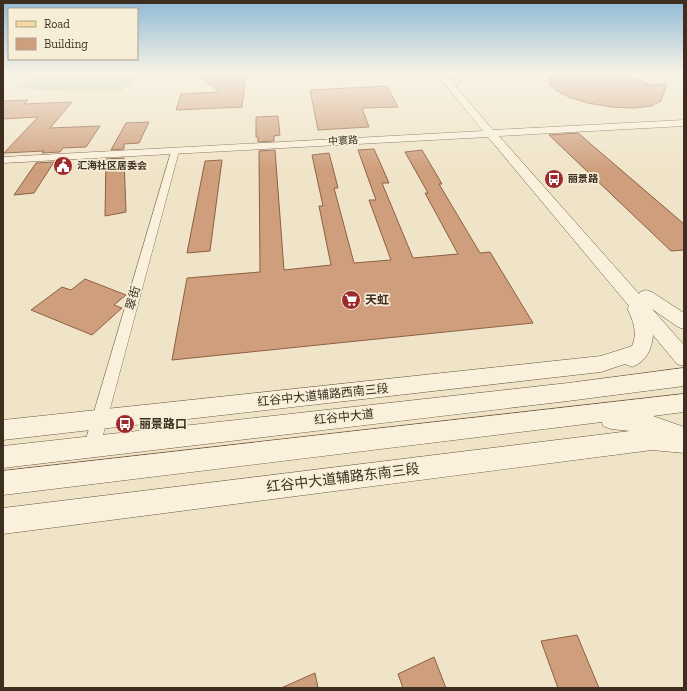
<svg xmlns="http://www.w3.org/2000/svg" width="687" height="691" font-family="'Zilla Slab','Noto Sans SC',serif">
<style>
.green{fill:#c9cf9b}
.building{fill:#cf9f7d;stroke:#8d5f41}
.lines{fill:none;stroke-linecap:round;stroke-linejoin:round}
.street-casing{stroke:#8d765c;stroke-width:1}
.secondary-casing{stroke:#6f573f;stroke-width:1}
.primary-casing{stroke:#5b4430;stroke-width:1}
.street{fill:#faf1dc;fill-rule:evenodd}
.secondary{fill:#faf1dc;fill-rule:evenodd}
.primary{fill:#f3d9a0;fill-rule:evenodd}
.labels{text-anchor:middle;dominant-baseline:central;stroke-width:3.5;stroke-linejoin:round;paint-order:stroke}
.far-street-label{font-size:10px;fill:#3d2e20;stroke:#f7eed8}
.far-poi-label{font-size:10px;font-weight:bold;fill:#3d2e20;stroke:#f7eed8;text-anchor:start}
.street-label{font-size:12px;fill:#3d2e20;stroke:#f7eed8}
.poi-label{font-size:12px;font-weight:bold;fill:#3d2e20;stroke:#f7eed8;text-anchor:start}
.near-street-label{font-size:14px;fill:#3d2e20;stroke:#f7eed8}
</style>
<rect width="100%" height="100%" fill="#f0e4c8"/>
<path class="green" d="M47 72H145L120 92 17 89Z"/>
<g class="building">
<path d="M196 72H246L242 107 176 110 181 94 219 92Z"/>
<path d="M563 72H609L627 75 651 85 667 84 661 101 651 106 633 108 611 107 588 103 569 97 555 90 549 83 550 77Z"/>
<path d="M387 86 398 107 362 108 369 127 318 130 310 90Z"/>
<path d="M28 100 24 104 72 102 50 128 100 126 86 147 63 148 60 152 42 153 44 151 4 153 38 117 3 119V101Z"/>
<path d="M278 116 280 135 274 136V141L258 142V137H256V117Z"/>
<path d="M149 122 139 143 124 144V149L111 150 126 123Z"/>
<path d="M578 133 684 224V250L671 251 549 135Z"/>
<path d="M374 149 389 183H382L413 258 458 254 425 193H428L405 152 422 150 442 184H439L480 253 490 252 533 323 172 360 187 278 260 272 259 151 275 150 284 270 331 265 319 206H323L312 155 329 153 338 188H334L354 263 391 260 369 200H376L358 150Z"/>
<path d="M124 158 126 212 105 216 106 159Z"/>
<path d="M222 160 210 251 187 253 205 161Z"/>
<path d="M54 162 34 193 14 195 36 163Z"/>
<path d="M85 279 126 295 114 305 122 308 92 335 31 310 62 287 71 290Z"/>
<path d="M577 635 599 688H558L541 641Z"/>
<path d="M434 657 446 688H403L398 674Z"/>
<path d="M315 673 318 688H281Z"/>
</g>
<g class="lines">
<g class="street-casing">
<path id="street" d="M172 149H178L179 151 100 446 98 451 92 454 86 451 84 446Z"/>
</g>
<g class="secondary-casing">
<g id="secondary">
<path d="M435 72H443L493 130 684 120V126L499 136 639 294 640 292 646 290 652 292 684 313V329L678 327 652 309 684 345V366L677 364 653 335C652 349 646 362 632 367L625 364 601 372 3 440V420L601 356 632 346C638 333 633 320 627 308L629 306 488 137 3 163V157L483 131Z"/>
<path d="M684 368V386L568 401 3 468V446L568 383Z"/>
<path d="M684 394V412L653 416 684 427V453L652 450 3 534V508L630 431 611 429 603 426 602 422 3 495V471Z"/>
</g>
</g>
<g class="primary-casing">
<g id="primary">
<path d="M433 72H443L447 75 442 78Z"/>
<path d="M455 72H465L461 76V83L456 86 451 83V75Z"/>
</g>
</g>
<use href="#street" class="street"/>
<use href="#secondary" class="secondary"/>
<use href="#primary" class="primary"/>
</g>
<linearGradient id="sky" x2="0" y2="1"><stop stop-color="#8fbad6"/><stop offset="0.43" stop-color="#f8f3e6"/><stop offset="1" stop-color="#f8f3e6" stop-opacity="0"/></linearGradient>
<rect width="687" height="169" fill="url(#sky)"/>
<defs>
<g id="civic-disc" transform="scale(1)"><circle r="9.5" fill="#9e2a2b" stroke="#f7eed8"/><path d="M-.6-6.5H3V-4.5H.6V-3L4-1V1h2V6H-6V1h2V-1L-.6-3ZM-1.2 2.5V6h2.4V2.5Z" fill="#fff"/></g>
<g id="bus-disc" transform="scale(1)"><circle r="9.5" fill="#9e2a2b" stroke="#f7eed8"/><path d="M-5-6H5V4H4V6H2V4H-2V6H-4V4H-5ZM-3.5-4V0h7V-4ZM-3.5 1.2v1.5H-2V1.2ZM2 1.2v1.5H3.5V1.2Z" fill="#fff"/></g>
<g id="supermarket-disc" transform="scale(1)"><circle r="9.5" fill="#9e2a2b" stroke="#f7eed8"/><path d="M-6-5.5h2.5l.6 2H6L4.5 2H-2.5L-4.4-4H-6ZM-1.5 3.2a1.3 1.3 0 1 0 .1 0ZM3 3.2a1.3 1.3 0 1 0 .1 0Z" fill="#fff"/></g>
</defs>
<g fill-rule="evenodd">
<use href="#civic-disc" x="63" y="166"/>
<use href="#bus-disc" x="554" y="179"/>
<use href="#supermarket-disc" x="351" y="300"/>
<use href="#bus-disc" x="125" y="424"/>
</g>
<g class="labels">
<g class="far-street-label">
<text transform="translate(343 141) rotate(-3)">中寰路</text>
</g>
<g class="far-poi-label">
<text x="77" y="166">汇海社区居委会</text>
<text x="568" y="179">丽景路</text>
</g>
<g class="street-label">
<text transform="translate(133 298) rotate(-74)">翠街</text>
<text transform="translate(323 395) rotate(-6)">红谷中大道辅路西南三段</text>
<text transform="translate(344 417) rotate(-6)">红谷中大道</text>
</g>
<g class="poi-label">
<text x="365" y="300">天虹</text>
<text x="139" y="424">丽景路口</text>
</g>
<g class="near-street-label">
<text transform="translate(343 478) rotate(-7)">红谷中大道辅路东南三段</text>
</g>
</g>
<rect width="687" height="691" fill="none" stroke="#3d2e20" stroke-width="8"/>
<rect x="8" y="8" width="130" height="52" fill="#f7eed8" stroke="#ada18e"/>
<rect x="16" y="21" width="20" height="6" fill="#f3d9a0" stroke="#ada18e"/>
<text x="44" y="28" font-size="12" fill="#3d2e20">Road</text>
<rect x="16" y="38" width="20" height="12" fill="#cf9f7d" stroke="#ada18e"/>
<text x="44" y="48" font-size="12" fill="#3d2e20">Building</text>
</svg>
